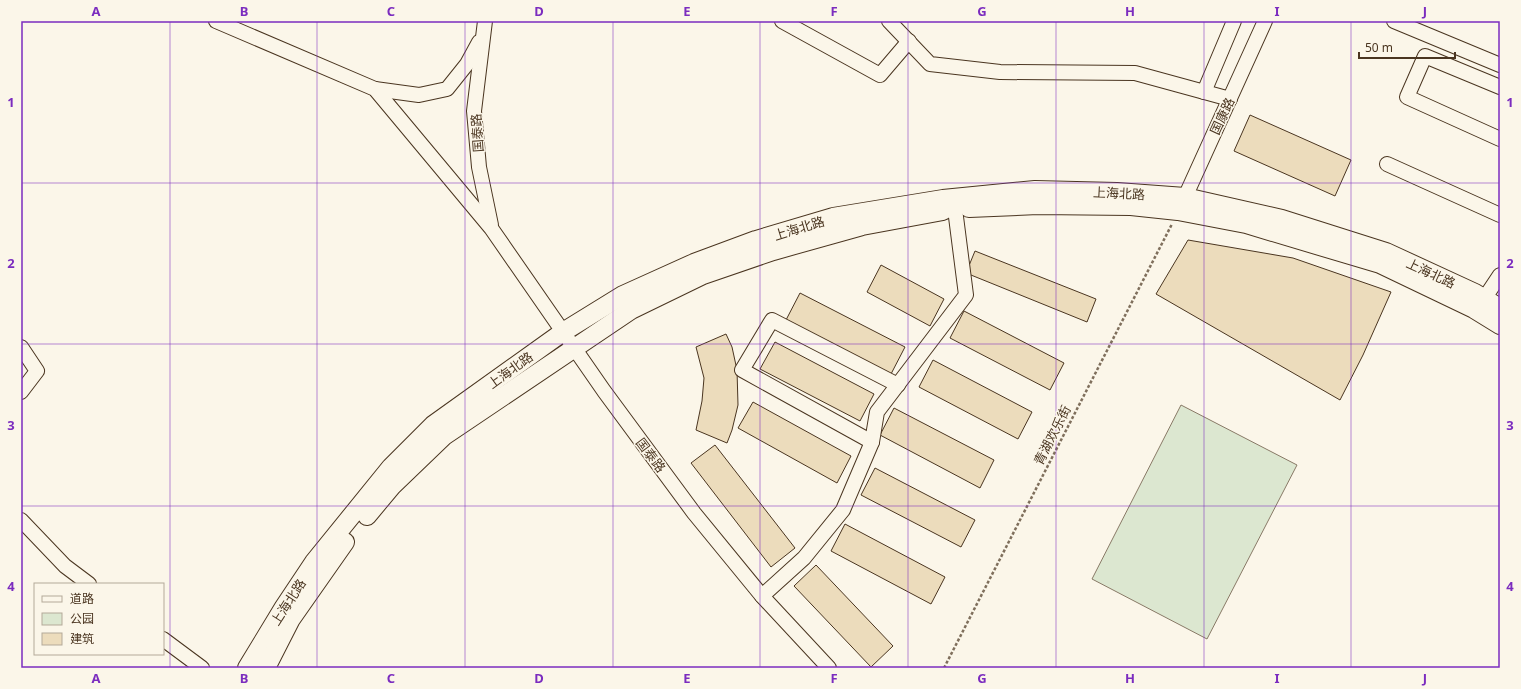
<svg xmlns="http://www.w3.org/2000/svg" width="1521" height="689" font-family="'Noto Sans','Noto Sans SC',sans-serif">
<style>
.green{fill:#dce7d0;stroke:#887966}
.building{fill:#ecdcbc;stroke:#4a3520}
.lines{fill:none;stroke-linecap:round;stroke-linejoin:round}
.minor-casing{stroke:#4a3520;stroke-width:16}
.major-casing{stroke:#4a3520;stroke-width:20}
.path{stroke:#7f6f5c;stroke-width:2.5;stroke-dasharray:3 2;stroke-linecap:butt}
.minor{stroke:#fbf6e9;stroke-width:14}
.major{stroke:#fbf6e9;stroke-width:18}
.grid{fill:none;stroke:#7b2cbf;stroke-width:1;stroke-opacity:0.55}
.labels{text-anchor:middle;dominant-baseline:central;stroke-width:3;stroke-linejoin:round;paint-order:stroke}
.street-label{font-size:13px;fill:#4a3520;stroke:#fbf6e9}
.neatline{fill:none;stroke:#7b2cbf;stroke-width:1.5}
.grid-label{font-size:13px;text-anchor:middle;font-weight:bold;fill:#7b2cbf}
</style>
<rect width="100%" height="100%" fill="#fbf6e9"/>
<path class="green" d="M1181 405 1297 465 1207 639 1092 579Z"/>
<g class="building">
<path d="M1250 115 1351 160 1335 196 1234 151Z"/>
<path d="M1188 240 1293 258 1391 292 1363 355 1340 400 1156 294Z"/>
<path d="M975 251 1096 299 1087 322 966 273Z"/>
<path d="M881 265 944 299 930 326 867 292Z"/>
<path d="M800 293 905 347 891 374 786 320Z"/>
<path d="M964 311 1064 363 1050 390 950 338Z"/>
<path d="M726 334 732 347 737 370 738 405 732 430 727 443 696 430 702 401 704 378 696 347Z"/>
<path d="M775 342 874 394 860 421 760 369Z"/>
<path d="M933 360 1032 412 1018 439 919 387Z"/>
<path d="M753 402 851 456 837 483 738 428Z"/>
<path d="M894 408 994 460 980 488 880 435Z"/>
<path d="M715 445 795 548 771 567 691 463Z"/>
<path d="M875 468 975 520 961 547 861 495Z"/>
<path d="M845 524 945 577 931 604 831 551Z"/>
<path d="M816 565 893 646 871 667 794 586Z"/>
</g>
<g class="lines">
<g class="minor-casing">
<g id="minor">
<path d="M216 21 375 89 491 228 604 391 694 513 762 596 829 668"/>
<path d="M485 21 474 111 479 167 491 225"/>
<path d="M782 21 880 75 909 41"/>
<path d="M889 21 930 64 1000 72 1135 73 1230 99"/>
<path d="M1394 21 1500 65"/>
<path d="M1500 87 1425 56 1407 97 1500 139"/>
<path d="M375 89 419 95 447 89 467 64 479 42"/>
<path d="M1204 92 1234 21"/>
<path d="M1387 164 1500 215"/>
<path d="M1181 206 1265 21"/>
<path d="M1484 299 1500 275"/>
<path d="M21 347 37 371 21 392"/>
<path d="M872 442 742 370 772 320 898 385"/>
<path d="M21 520 65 566 89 584"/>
<path d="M762 596 804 558 843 510 872 442 877 412 966 295 955 209"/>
<path d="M163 639 202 668"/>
</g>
</g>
<g class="major-casing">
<g id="major">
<path d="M969 208 1038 205 1131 206 1178 211 1246 224 1380 264 1474 309 1500 325"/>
<path d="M367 516 392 486 444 436 631 310 703 275 773 251 862 226 943 211"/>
<path d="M247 668 284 607 314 562 391 467 433 425 563 332 623 295 694 263 756 240 833 217 943 199 1035 190 1117 192 1185 197 1282 219 1386 252 1475 293 1500 308"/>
<path d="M266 668 291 619 345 542"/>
</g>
</g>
<path class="path" d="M944 668 1172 224"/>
<use href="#minor" class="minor"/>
<use href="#major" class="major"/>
</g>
<path class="grid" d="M170 21V668M317 21V668M465 21V668M613 21V668M760 21V668M908 21V668M1056 21V668M1204 21V668M1351 21V668M21 183H1500M21 344H1500M21 506H1500"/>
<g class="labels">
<g class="street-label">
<text transform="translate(1222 116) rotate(-65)">国康路</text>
<text transform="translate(477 133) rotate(-94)">国泰路</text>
<text transform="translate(1119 193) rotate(3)">上海北路</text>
<text transform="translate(799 228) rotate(-17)">上海北路</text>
<text transform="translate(1431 273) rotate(25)">上海北路</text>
<text transform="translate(510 370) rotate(-36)">上海北路</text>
<text transform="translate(1052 435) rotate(-63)">青湖欢乐街</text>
<text transform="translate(651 455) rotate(53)">国泰路</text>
<text transform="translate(288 602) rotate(-57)">上海北路</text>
</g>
</g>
<rect width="1521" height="689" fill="none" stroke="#fbf6e9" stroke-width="44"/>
<rect x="34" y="583" width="130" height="72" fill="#fbf6e9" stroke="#b4a999"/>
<rect x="42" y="596" width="20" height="6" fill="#fbf6e9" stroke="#b4a999"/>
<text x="70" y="603" font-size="12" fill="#4a3520">道路</text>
<rect x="42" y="613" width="20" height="12" fill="#dce7d0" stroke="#b4a999"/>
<text x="70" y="623" font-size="12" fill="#4a3520">公园</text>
<rect x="42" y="633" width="20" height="12" fill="#ecdcbc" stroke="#b4a999"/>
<text x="70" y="643" font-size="12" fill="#4a3520">建筑</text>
<path d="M1359 52v6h96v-6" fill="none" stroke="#4a3520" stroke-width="2"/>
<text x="1365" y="52" font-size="12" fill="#4a3520" stroke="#fbf6e9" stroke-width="3" paint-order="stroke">50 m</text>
<rect x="22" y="22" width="1477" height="645" class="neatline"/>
<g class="grid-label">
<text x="96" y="16">A</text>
<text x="244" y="16">B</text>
<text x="391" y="16">C</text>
<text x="539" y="16">D</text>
<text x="687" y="16">E</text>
<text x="834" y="16">F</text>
<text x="982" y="16">G</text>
<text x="1130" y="16">H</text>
<text x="1277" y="16">I</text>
<text x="1425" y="16">J</text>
<text x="11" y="107">1</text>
<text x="1510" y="107">1</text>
<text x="11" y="268">2</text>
<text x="1510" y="268">2</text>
<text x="11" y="430">3</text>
<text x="1510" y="430">3</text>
<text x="11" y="591">4</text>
<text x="1510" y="591">4</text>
<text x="96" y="683">A</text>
<text x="244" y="683">B</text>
<text x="391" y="683">C</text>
<text x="539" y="683">D</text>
<text x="687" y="683">E</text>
<text x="834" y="683">F</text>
<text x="982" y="683">G</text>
<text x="1130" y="683">H</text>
<text x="1277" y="683">I</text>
<text x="1425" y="683">J</text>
</g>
</svg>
